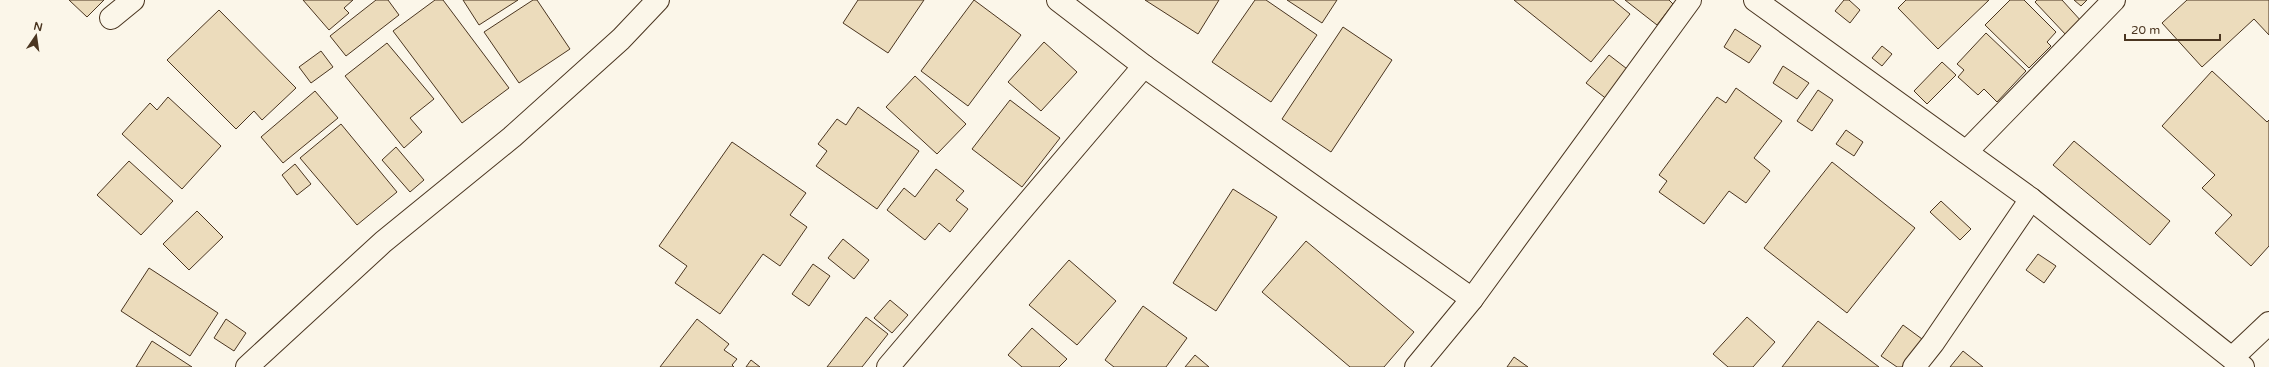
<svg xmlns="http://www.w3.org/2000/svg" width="2269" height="367" font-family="'Varela Round',sans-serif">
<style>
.building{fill:#ecdcbc;stroke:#4a3520}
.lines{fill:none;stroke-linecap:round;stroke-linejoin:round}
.minor-casing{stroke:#4a3520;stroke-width:24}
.tertiary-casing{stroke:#4a3520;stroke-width:24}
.minor{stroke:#fbf6e9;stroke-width:22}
.tertiary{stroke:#fbf6e9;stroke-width:22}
</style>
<rect width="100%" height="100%" fill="#fbf6e9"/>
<g class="building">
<path d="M69 0H104L87 17Z"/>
<path d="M303 0H353L344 8 349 13 329 30Z"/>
<path d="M376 0H388L399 15 346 56 330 36Z"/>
<path d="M435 0H443L509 88 462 123 393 31Z"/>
<path d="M463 0H518L479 25Z"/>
<path d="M533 0H537L570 49 519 83 484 32Z"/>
<path d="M858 0H924L888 53 843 23Z"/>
<path d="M974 0 1021 35 968 106 921 71Z"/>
<path d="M1145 0H1219L1198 34Z"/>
<path d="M1255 0H1266L1317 35 1271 102 1212 62Z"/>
<path d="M1287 0H1337L1322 23Z"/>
<path d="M1514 0H1613L1630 14 1591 62Z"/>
<path d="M1625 0H1669L1673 4 1657 25Z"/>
<path d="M1844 0H1849L1860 10 1850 23 1835 11Z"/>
<path d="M1906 0H1989L1938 49 1898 8Z"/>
<path d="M2010 0H2024L2056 32 2047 42 2051 46 2029 68 1985 25Z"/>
<path d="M2037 0H2062L2082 22 2067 36 2035 2Z"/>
<path d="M2074 0H2087L2081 6Z"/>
<path d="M2187 0H2269V35L2254 19 2202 67 2162 23Z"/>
<path d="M219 10 296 88 262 120 254 111 236 129 167 60Z"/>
<path d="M1343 27 1392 60 1331 152 1282 119Z"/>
<path d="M1735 29 1761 46 1749 63 1724 47Z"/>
<path d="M1986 33 2026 71 1997 102 1984 89 1978 95 1958 77 1964 70 1957 64Z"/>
<path d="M1044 42 1077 72 1041 111 1008 82Z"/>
<path d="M387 43 434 99 410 118 422 132 404 148 345 76Z"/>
<path d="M1882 46 1892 54 1882 66 1872 58Z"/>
<path d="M321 51 333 67 311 83 299 67Z"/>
<path d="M1609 55 1631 72 1608 100 1586 83Z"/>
<path d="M1942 62 1956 75 1927 104 1914 91Z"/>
<path d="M1783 66 1809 83 1797 99 1773 83Z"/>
<path d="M2212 71 2267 122 2269 120V246L2251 266 2215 233 2232 215 2202 188 2215 175 2162 126Z"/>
<path d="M915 76 966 124 937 154 886 107Z"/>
<path d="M1736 88 1782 121 1754 158 1770 171 1746 203 1729 191 1704 224 1659 192 1667 181 1659 175 1717 97 1726 103Z"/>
<path d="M1818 90 1833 100 1812 131 1797 121Z"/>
<path d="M315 91 338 118 283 163 261 137Z"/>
<path d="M168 97 221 146 182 189 122 134 150 103 157 110Z"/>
<path d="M1010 100 1060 138 1022 187 972 149Z"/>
<path d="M858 107 919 151 877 209 816 166 827 151 818 144 837 119 846 125Z"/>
<path d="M341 124 397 192 357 225 300 158Z"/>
<path d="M1846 130 1863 142 1854 156 1836 144Z"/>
<path d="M2074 141 2170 221 2150 245 2053 165Z"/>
<path d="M732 142 806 193 790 215 807 227 780 266 763 254 720 314 675 283 687 266 659 246Z"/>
<path d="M396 147 424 180 410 192 382 160Z"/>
<path d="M129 161 173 201 141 235 97 195Z"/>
<path d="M1832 162 1915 228 1847 313 1764 248Z"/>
<path d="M295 164 311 184 297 195 282 175Z"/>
<path d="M936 169 964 191 956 200 968 209 950 232 939 223 925 240 887 210 904 188 915 197Z"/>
<path d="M1233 189 1277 217 1216 311 1173 283Z"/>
<path d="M1941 201 1971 229 1960 240 1930 212Z"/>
<path d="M197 211 223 237 189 270 163 244Z"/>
<path d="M843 239 869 260 854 279 828 258Z"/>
<path d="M1306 241 1414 332 1384 367H1350L1262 292Z"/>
<path d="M2038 254 2056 266 2044 283 2026 270Z"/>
<path d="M1069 260 1116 301 1077 345 1029 305Z"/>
<path d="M813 264 830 276 809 306 792 294Z"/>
<path d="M149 268 218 313 190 356 121 311Z"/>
<path d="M890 300 908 315 892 333 874 318Z"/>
<path d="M1143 306 1187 338 1166 367H1114L1105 360Z"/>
<path d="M866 317 888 334 862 367H827Z"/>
<path d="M1747 317 1775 342 1753 367H1728L1713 354Z"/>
<path d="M226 319 246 333 234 351 214 338Z"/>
<path d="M697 319 729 344 724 350 737 359 732 365 734 367H660Z"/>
<path d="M1818 321 1879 367H1782Z"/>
<path d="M1903 325 1922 339 1902 367H1897L1881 356Z"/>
<path d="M1032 328 1067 359 1059 367H1022L1008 355Z"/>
<path d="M152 341 192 367H136Z"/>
<path d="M1963 351 1983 367H1950Z"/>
<path d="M1195 355 1209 367H1185Z"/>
<path d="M1514 357 1528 367H1507Z"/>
<path d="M751 360 760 367H746Z"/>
</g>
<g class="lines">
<g class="minor-casing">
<g id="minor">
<path d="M1058 0 1144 66 1472 299"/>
<path d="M111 18 133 0"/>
<path d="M1966 152 2114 0"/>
<path d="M2232 358 2269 323"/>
<path d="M247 367 383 242 512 137 621 39 658 0"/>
<path d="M888 367 1144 66"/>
<path d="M1416 367 1472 299 1690 0"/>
<path d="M1914 367 1933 343 2031 199"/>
</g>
</g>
<g class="tertiary-casing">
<path id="tertiary" d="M1755 0 2031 199 2243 367"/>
</g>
<use href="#minor" class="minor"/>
<use href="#tertiary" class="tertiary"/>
</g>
<g transform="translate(36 36) rotate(13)" stroke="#fbf6e9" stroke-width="3" paint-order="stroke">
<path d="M0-3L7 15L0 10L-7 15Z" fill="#4a3520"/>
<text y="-6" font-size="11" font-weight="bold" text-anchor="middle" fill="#4a3520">N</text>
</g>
<path d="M2125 34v6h95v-6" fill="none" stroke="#4a3520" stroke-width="2"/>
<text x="2131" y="34" font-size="12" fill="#4a3520" stroke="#fbf6e9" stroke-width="3" paint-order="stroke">20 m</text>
</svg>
